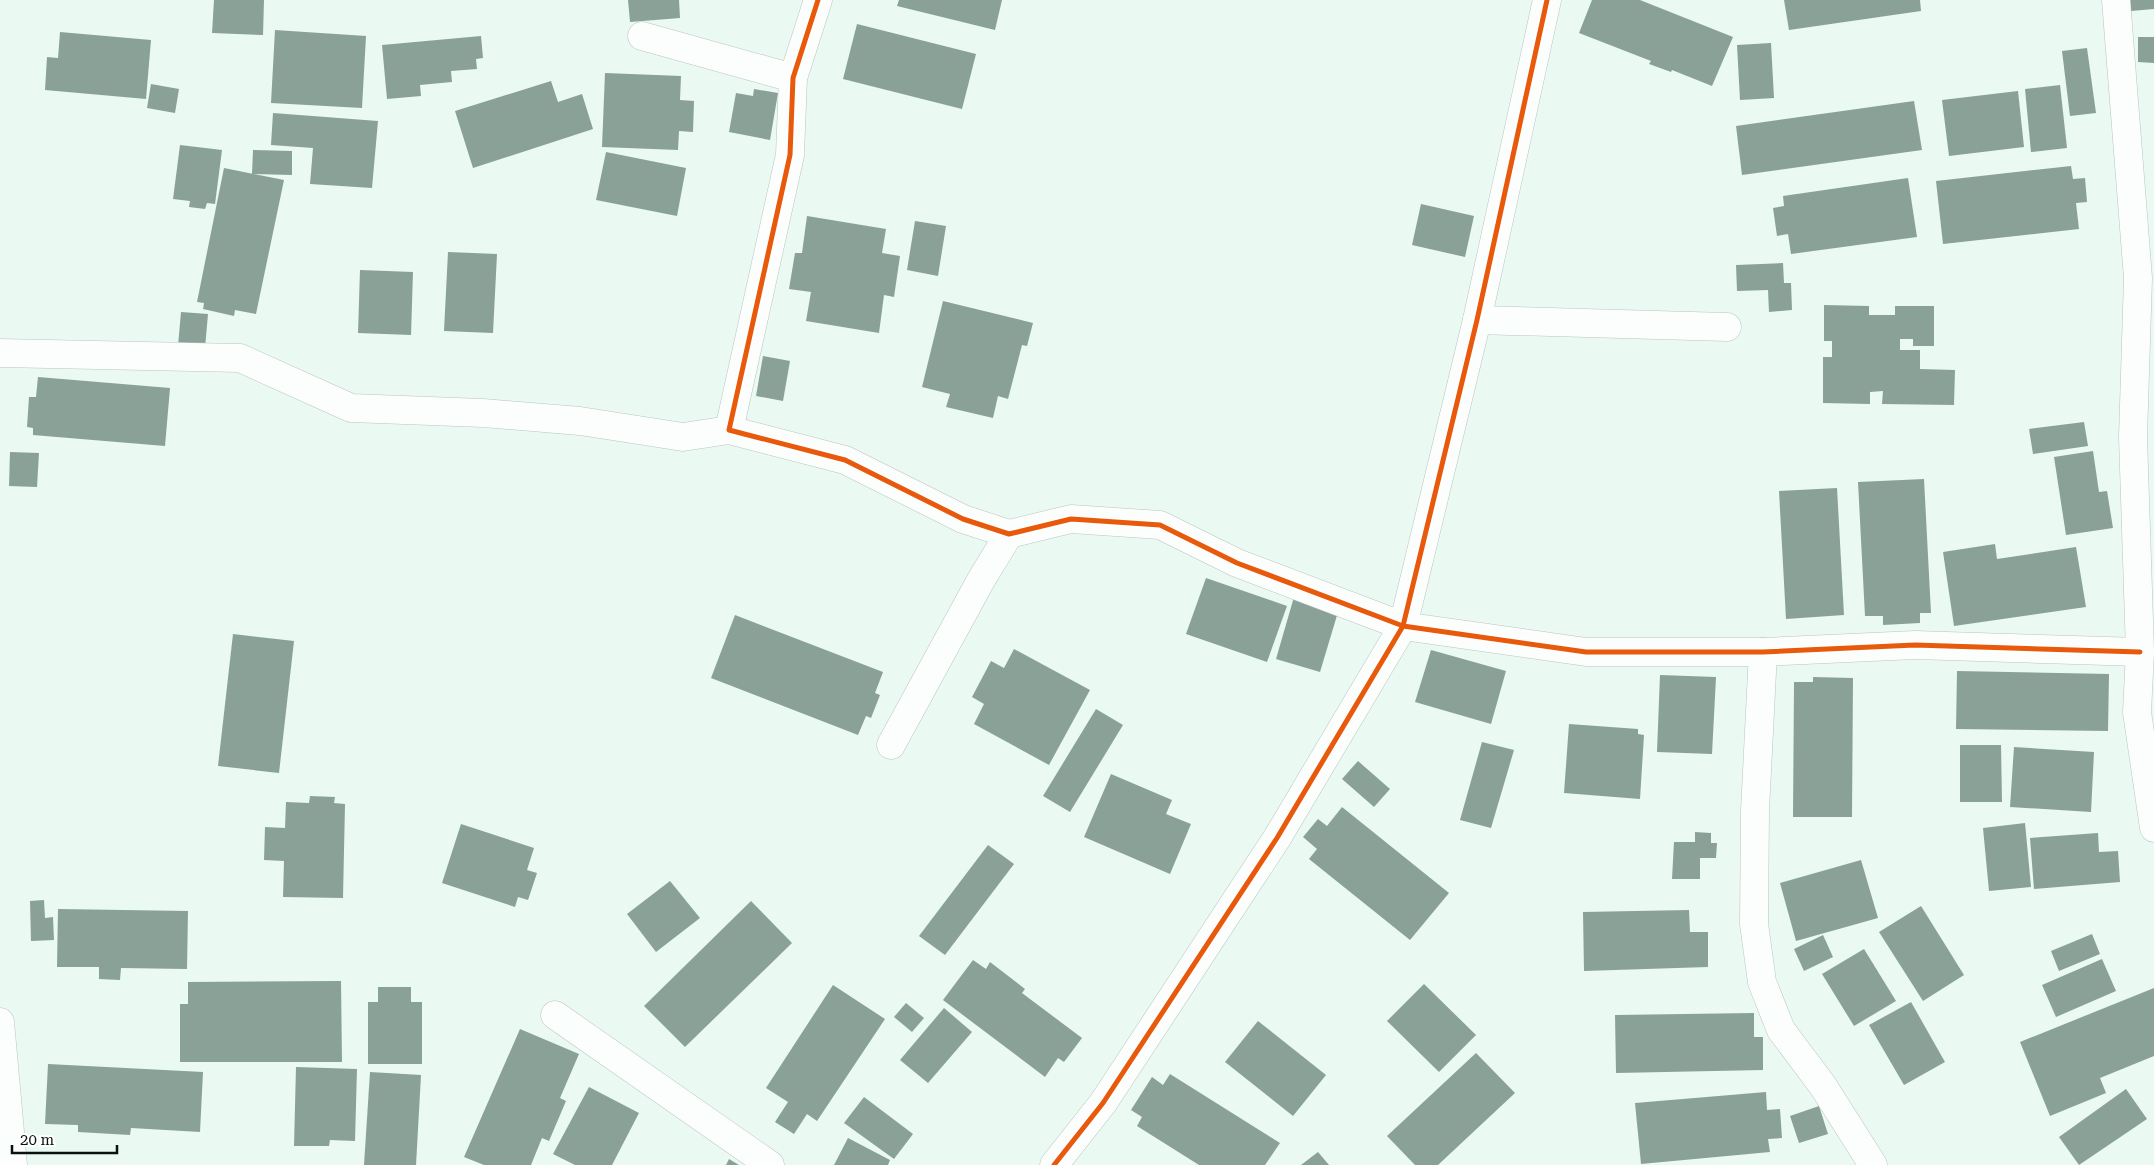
<svg xmlns="http://www.w3.org/2000/svg" width="2154" height="1165" font-family="'Roboto Serif',serif">
<style>
.building{fill:#8aa197}
.lines{fill:none;stroke-linecap:round;stroke-linejoin:round}
.minor-casing{stroke:#b9c6c0;stroke-width:29}
.minor{stroke:#fcfefd;stroke-width:28}
.cycleway-casing{stroke:#fff;stroke-width:8}
.cycleway{stroke:#e8590c;stroke-width:5}
</style>
<rect width="100%" height="100%" fill="#eaf9f1"/>
<g class="building">
<path d="M214 0H264L263 35 212 33Z"/>
<path d="M628 0H679L680 18 630 22Z"/>
<path d="M899 0H1002L995 30 897 6Z"/>
<path d="M1592 0H1640L1733 37 1712 86 1672 70 1671 72 1649 64 1651 61 1579 33Z"/>
<path d="M1784 0H1920L1921 11 1789 30Z"/>
<path d="M2130 0H2154V9L2131 11Z"/>
<path d="M857 24 976 54 962 109 843 79Z"/>
<path d="M275 30 366 36 362 108 271 103Z"/>
<path d="M60 32 151 40 146 99 45 90 47 57 58 58Z"/>
<path d="M481 36 483 58 476 59 477 69 451 71 452 82 420 85 421 96 387 99 382 45Z"/>
<path d="M2138 37H2154V63L2138 62Z"/>
<path d="M1771 43 1774 98 1740 100 1737 45Z"/>
<path d="M2087 48 2096 113 2070 116 2062 51Z"/>
<path d="M605 73 681 76 680 100 694 101 693 132 679 131 678 150 602 147Z"/>
<path d="M551 81 558 102 582 94 593 129 473 168 455 111Z"/>
<path d="M151 84 179 89 175 113 147 108Z"/>
<path d="M2060 85 2067 148 2031 152 2025 89Z"/>
<path d="M754 89 778 93 770 140 729 132 736 93 753 96Z"/>
<path d="M2018 91 2024 147 1949 156 1942 100Z"/>
<path d="M1914 101 1922 150 1742 175 1736 126Z"/>
<path d="M273 113 378 121 372 188 310 184 313 148 271 145Z"/>
<path d="M180 145 222 150 215 204 207 203 205 209 189 207 190 201 173 199Z"/>
<path d="M253 150 292 151V175L252 174Z"/>
<path d="M606 152 686 168 677 216 596 200Z"/>
<path d="M2071 166 2073 179 2085 178 2087 202 2076 203 2079 229 1943 244 1936 181Z"/>
<path d="M224 168 284 180 256 314 235 310 234 316 203 309 204 303 197 302Z"/>
<path d="M1908 178 1917 237 1791 254 1788 234 1777 236 1773 208 1784 206 1783 196Z"/>
<path d="M1421 204 1474 216 1465 257 1412 245Z"/>
<path d="M807 216 886 229 882 253 900 256 894 297 884 295 879 333 806 321 811 292 789 289 795 253H802Z"/>
<path d="M915 221 946 226 938 276 907 270Z"/>
<path d="M448 252 497 254 493 333 444 331Z"/>
<path d="M1783 263 1784 283H1791L1792 310 1769 312 1768 290 1737 291 1736 265Z"/>
<path d="M360 270 413 272 411 335 358 333Z"/>
<path d="M943 301 1033 323 1027 346 1022 345 1008 399 998 396 993 418 946 407 950 394 922 387Z"/>
<path d="M1824 305 1869 306V315H1895V306H1934V346H1913V339H1900V350H1920V369L1955 370 1954 405 1882 404 1883 391 1870 392V404L1823 403V357H1832V341H1824Z"/>
<path d="M181 312 208 314 205 348 178 346Z"/>
<path d="M763 356 790 361 783 401 756 396Z"/>
<path d="M38 377 170 388 165 446 33 435V428L27 427 29 397H36Z"/>
<path d="M2084 422 2088 446 2033 454 2029 429Z"/>
<path d="M2093 451 2099 492 2107 491 2113 528 2066 535 2054 457Z"/>
<path d="M10 452 39 453 37 487 9 486Z"/>
<path d="M1924 479 1931 613H1920V623L1883 625V616H1865L1858 482Z"/>
<path d="M1837 488 1844 615 1786 619 1779 491Z"/>
<path d="M1995 544 1997 559 2076 547 2086 607 1954 626 1943 552Z"/>
<path d="M1206 578 1287 606 1267 662 1186 634Z"/>
<path d="M1296 590 1338 612 1320 672 1276 659Z"/>
<path d="M735 615 883 672 875 693 880 695 871 718 866 716 858 735 711 678Z"/>
<path d="M233 634 294 641 279 773 218 766Z"/>
<path d="M1014 649 1090 690 1049 765 974 724 984 704 972 697 991 661 1004 668Z"/>
<path d="M1431 650 1506 671 1491 724 1415 702Z"/>
<path d="M1957 671 2109 674 2108 731 1956 729Z"/>
<path d="M1660 675 1716 677 1712 754 1657 752Z"/>
<path d="M1813 677 1853 678 1852 817H1793L1794 682H1813Z"/>
<path d="M1096 709 1123 725 1070 812 1043 796Z"/>
<path d="M1569 724 1638 729V734L1644 735 1640 799 1564 793Z"/>
<path d="M1482 742 1514 750 1491 828 1460 820Z"/>
<path d="M1960 745H2001L2002 802H1960Z"/>
<path d="M2014 747 2094 752 2091 812 2010 807Z"/>
<path d="M1358 761 1390 789 1374 807 1342 779Z"/>
<path d="M1111 774 1172 800 1166 814 1191 824 1170 874 1084 837Z"/>
<path d="M310 796 335 797 334 803 345 804 343 898 283 897 284 861 264 860 265 827 285 828 286 802 309 803Z"/>
<path d="M1342 807 1449 893 1410 940 1309 859 1317 849 1303 837 1318 819 1327 826Z"/>
<path d="M2025 823 2031 887 1989 891 1983 828Z"/>
<path d="M461 824 534 848 527 870 537 873 528 900 518 897 515 907 442 883Z"/>
<path d="M1695 832 1711 833V843H1717L1716 858H1700V879H1672L1674 842H1695Z"/>
<path d="M2098 833 2099 852 2118 851 2120 882 2034 889 2030 838Z"/>
<path d="M988 845 1014 864 945 955 919 936Z"/>
<path d="M1861 860 1878 918 1796 941 1780 883Z"/>
<path d="M670 881 700 918 656 952 627 914Z"/>
<path d="M44 900 45 918 53 917 54 940 31 941 30 901Z"/>
<path d="M751 901 792 943 685 1047 644 1006Z"/>
<path d="M1921 906 1964 975 1923 1001 1879 932Z"/>
<path d="M58 909 188 911 187 969 121 968 120 980 99 979V967H57Z"/>
<path d="M1689 910 1690 932H1708V967L1584 971 1583 912Z"/>
<path d="M2092 934 2100 954 2059 971 2051 951Z"/>
<path d="M1823 935 1833 957 1804 971 1794 949Z"/>
<path d="M1864 949 1896 1001 1854 1026 1822 974Z"/>
<path d="M2102 959 2116 991 2056 1017 2042 985Z"/>
<path d="M973 960 986 969 990 962 1025 989 1022 993 1082 1038 1064 1062 1058 1058 1045 1077 943 1000Z"/>
<path d="M341 981 342 1062H180V1004H188V982Z"/>
<path d="M1424 984 1476 1035 1439 1072 1387 1021Z"/>
<path d="M833 985 885 1019 817 1121 807 1114 794 1134 775 1122 788 1102 766 1088Z"/>
<path d="M378 987H411V1002H422V1064H368V1002H378Z"/>
<path d="M2154 988V1056L2100 1078 2106 1093 2050 1116 2020 1042Z"/>
<path d="M1911 1002 1945 1062 1904 1085 1869 1025Z"/>
<path d="M906 1003 924 1018 912 1032 894 1017Z"/>
<path d="M944 1008 972 1032 928 1083 900 1060Z"/>
<path d="M1754 1013V1037H1763V1070L1616 1073 1615 1015Z"/>
<path d="M1258 1021 1326 1075 1293 1116 1225 1062Z"/>
<path d="M520 1029 579 1054 560 1098 566 1101 549 1141 542 1138 531 1165H484L464 1157Z"/>
<path d="M1476 1053 1515 1093 1438 1165H1415L1387 1136Z"/>
<path d="M48 1064 203 1072 200 1132 131 1128 130 1135 78 1132V1125L45 1124Z"/>
<path d="M296 1067 357 1069 355 1141 330 1140 329 1146H294Z"/>
<path d="M370 1072 421 1075 416 1165H364Z"/>
<path d="M1170 1074 1280 1143 1265 1165H1199L1137 1126 1142 1117 1131 1110 1152 1077 1163 1085Z"/>
<path d="M589 1087 639 1113 612 1165H575L553 1154Z"/>
<path d="M2126 1089 2147 1119 2079 1165 2059 1137Z"/>
<path d="M1766 1092 1767 1110 1780 1109 1782 1138 1768 1139 1770 1152 1641 1164 1635 1103Z"/>
<path d="M864 1097 913 1134 894 1159 844 1123Z"/>
<path d="M1819 1106 1828 1134 1799 1143 1790 1116Z"/>
<path d="M848 1138 890 1160 888 1165H834Z"/>
<path d="M1318 1152 1329 1165H1301Z"/>
<path d="M729 1159 739 1165H726Z"/>
</g>
<g class="lines">
<g class="minor-casing">
<g id="minor">
<path d="M818 0 793 78 790 155 729 430 845 460 963 519 1009 534 1071 519 1160 525 1237 563 1403 626 1586 652H1763L1915 645 2140 652"/>
<path d="M2116 0 2138 278 2133 437 2140 652 2137 712 2154 828"/>
<path d="M642 36 793 78"/>
<path d="M1477 320 1727 327"/>
<path d="M0 353 240 358 351 408 483 413 580 421 683 437 729 430"/>
<path d="M1763 652 1755 811 1754 924 1762 982 1781 1030 1823 1086 1873 1165"/>
<path d="M891 745 981 580 1009 534"/>
<path d="M555 1015 770 1165"/>
<path d="M0 1022 13 1165"/>
<path d="M1054 1165 1103 1103 1277 838 1403 626 1477 320 1547 0"/>
</g>
</g>
<use href="#minor" class="minor"/>
<g class="cycleway-casing">
<g id="cycleway">
<path d="M818 0 793 78 790 155 729 430 845 460 963 519 1009 534 1071 519 1160 525 1237 563 1403 626 1586 652H1763L1915 645 2140 652"/>
<path d="M1054 1165 1103 1103 1277 838 1403 626 1477 320 1547 0"/>
</g>
</g>
<use href="#cycleway" class="cycleway"/>
</g>
<path d="M12 1145v8h105v-8" fill="none" stroke="#07130e" stroke-width="2.5"/>
<text x="20" y="1145" font-size="15" fill="#07130e" stroke="#ffffff" stroke-width="4" paint-order="stroke">20 m</text>
</svg>
